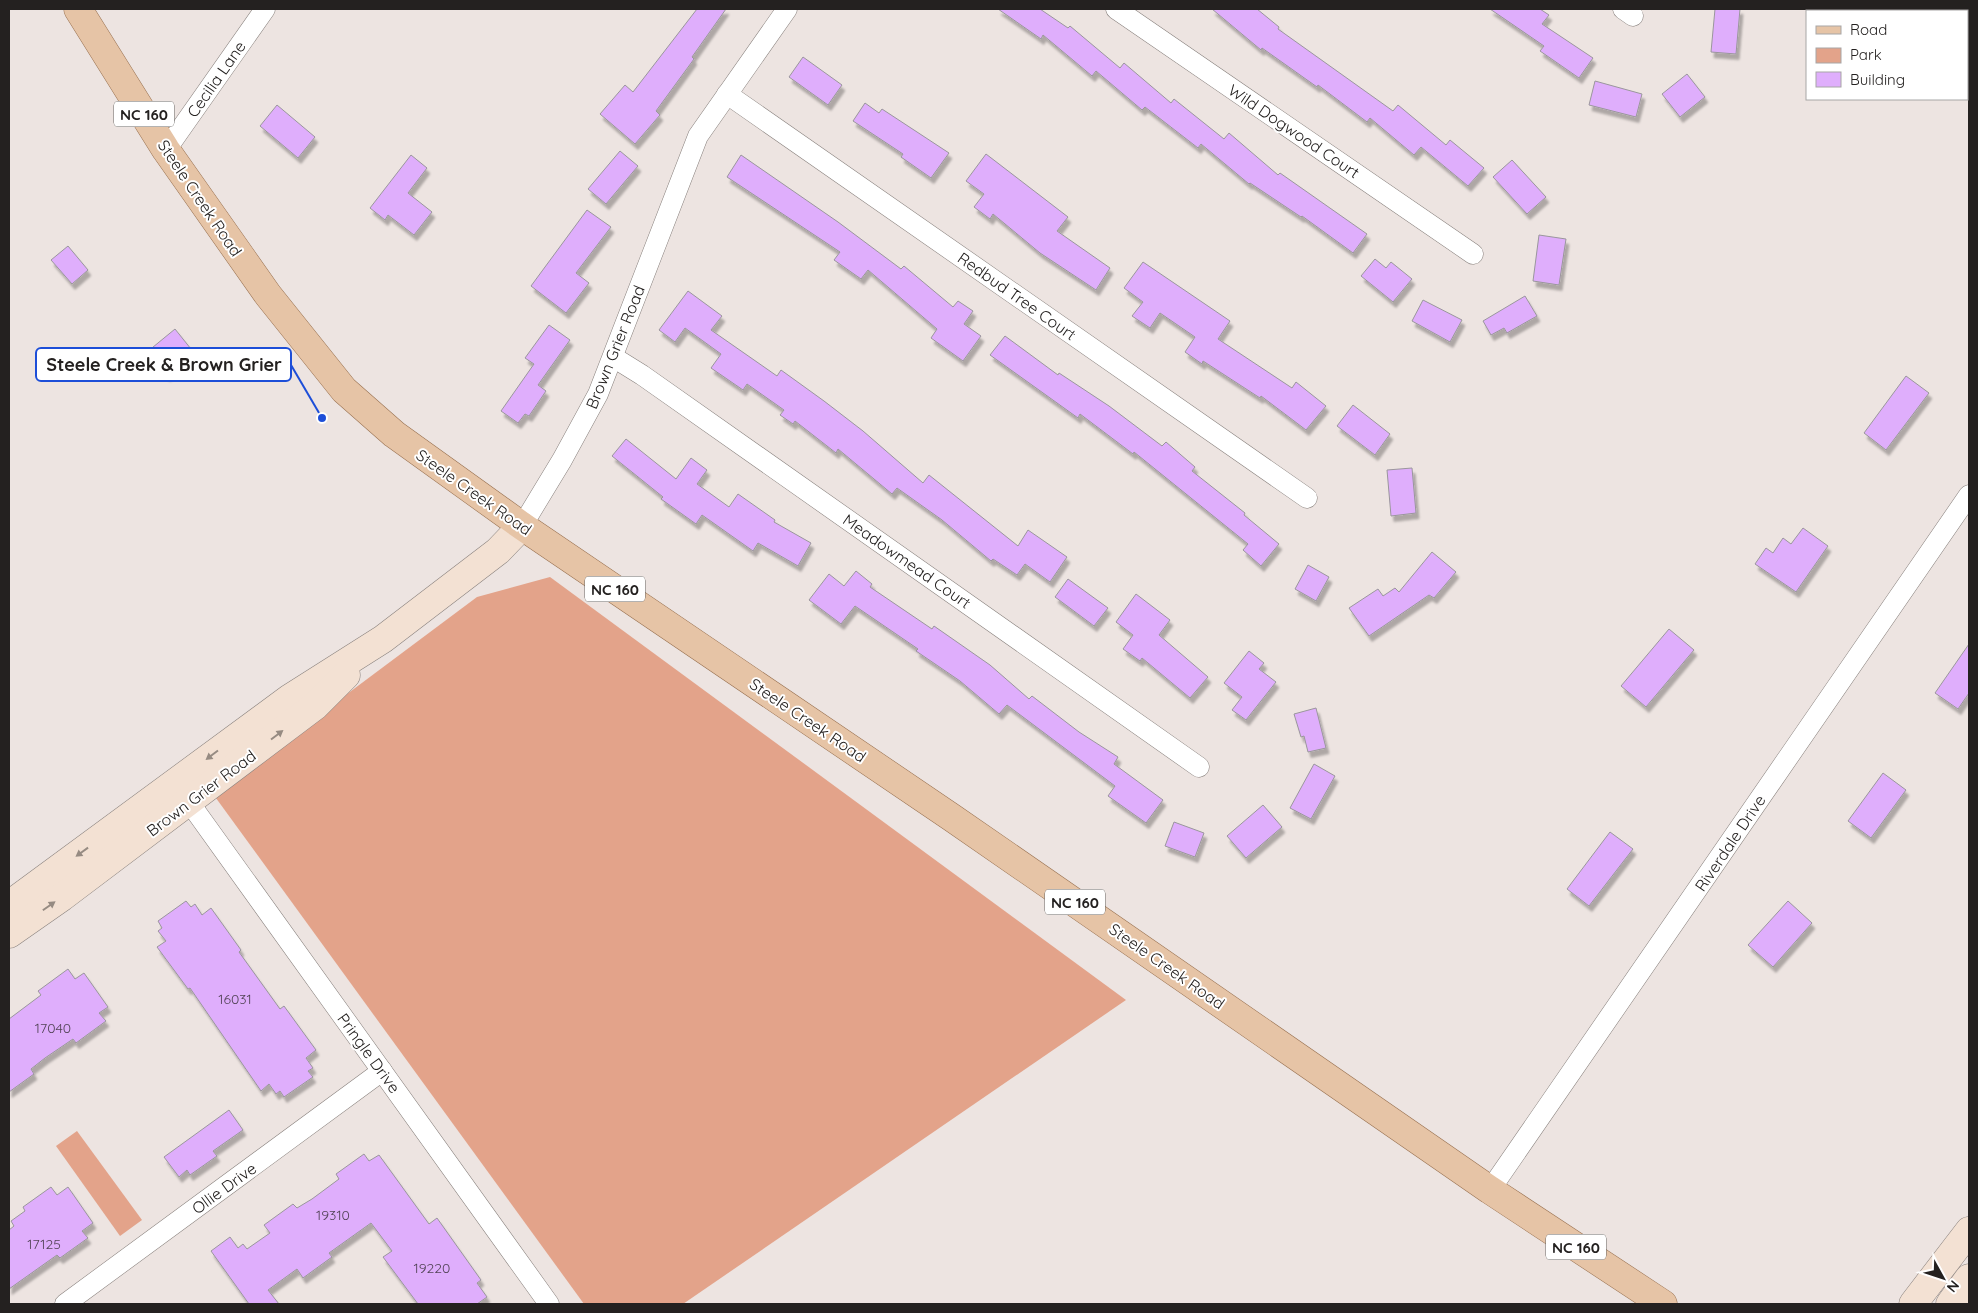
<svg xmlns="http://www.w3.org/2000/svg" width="1978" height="1313" font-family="Quicksand,sans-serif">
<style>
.green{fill:#e3a38a}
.building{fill:#dfaefc;stroke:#9a969c;filter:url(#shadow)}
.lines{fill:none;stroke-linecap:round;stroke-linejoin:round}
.street-casing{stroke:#88807d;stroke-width:21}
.secondary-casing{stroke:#88807d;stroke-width:29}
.primary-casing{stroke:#987151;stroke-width:29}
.street{stroke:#fff;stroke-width:20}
.secondary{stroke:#f3e1d3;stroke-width:28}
.primary{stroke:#e6c4a6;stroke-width:28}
.oneway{fill:#968b82}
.labels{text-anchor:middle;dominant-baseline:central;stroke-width:4;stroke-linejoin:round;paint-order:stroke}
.number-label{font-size:14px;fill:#534457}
.shield{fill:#fff;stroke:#666463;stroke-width:1}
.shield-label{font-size:15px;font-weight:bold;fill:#242120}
.street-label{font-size:16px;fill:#242120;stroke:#fff}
.leader{fill:none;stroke:#1d4ed8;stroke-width:2}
.callout-dot{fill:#1d4ed8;stroke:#fff;stroke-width:2}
.callout{fill:#fff;stroke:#1d4ed8;stroke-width:2}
.callout-label{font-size:18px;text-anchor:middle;font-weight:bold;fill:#242120}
</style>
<defs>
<filter id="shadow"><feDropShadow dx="3" dy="5.5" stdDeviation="1" flood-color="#0004"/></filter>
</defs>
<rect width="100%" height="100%" fill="#ede4e1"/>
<g class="green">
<path d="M550 577 1126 1000 683 1304H584L213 794 477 597Z"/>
<path d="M77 1131 142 1220 120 1236 56 1146Z"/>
</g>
<g class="building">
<path d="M697 9H726L692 57 694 59 656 111 660 115 635 144 600 114 625 85 633 92Z"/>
<path d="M998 9H1040L1068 28 1070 26 1120 68 1124 63 1171 103 1174 99 1224 139 1229 133 1278 175 1280 173 1367 234 1353 253 1302 216 1301 217 1250 183 1249 184 1201 144 1198 148 1145 107 1142 110 1096 71 1092 76 1043 35 1041 39Z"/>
<path d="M1212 9H1257L1279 27 1278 29 1393 111 1398 105 1446 145 1450 140 1484 168 1468 186 1421 147 1414 155 1370 118 1367 122 1318 85 1317 87 1262 48 1261 50Z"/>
<path d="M1490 9H1540L1549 15 1542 24 1593 58 1579 78 1540 51 1544 46Z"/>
<path d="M1715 9H1740L1736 54 1711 52Z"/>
<path d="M803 57 842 85 828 105 789 77Z"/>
<path d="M1687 74 1705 97 1680 117 1662 94Z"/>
<path d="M1595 81 1642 94 1636 117 1589 105Z"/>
<path d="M865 103 879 113 882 109 949 153 931 178 901 157 903 154 853 121Z"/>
<path d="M277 105 315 137 298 158 260 126Z"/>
<path d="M620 151 638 166 606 204 588 189Z"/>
<path d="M986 154 1068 217 1057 231 1110 268 1096 290 1040 253 993 214 990 219 974 207 984 194 966 181Z"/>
<path d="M411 155 427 168 408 193 432 212 414 235 388 215 385 220 370 208Z"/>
<path d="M741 155 838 222 901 269 904 266 953 307 958 301 973 311 964 324 981 336 963 361 931 338 937 329 868 270 861 279 834 260 840 252 727 177Z"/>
<path d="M1512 160 1546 197 1527 214 1493 177Z"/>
<path d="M587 210 611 227 576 273 589 283 566 313 531 286Z"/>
<path d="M1539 235 1566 239 1559 285 1533 281Z"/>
<path d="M68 246 88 270 72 284 51 260Z"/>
<path d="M1375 259 1386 268 1391 262 1412 279 1393 302 1361 276Z"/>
<path d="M1143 262 1230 321 1218 339 1292 388 1296 382 1326 406 1306 430 1261 396 1260 398 1203 361 1202 364 1185 352 1195 337 1160 313 1150 328 1132 316 1143 302 1124 288Z"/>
<path d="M688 291 722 316 711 330 777 376 781 370 824 401 863 431 923 483 929 475 1018 546 1028 530 1067 557 1050 582 1025 564 1017 575 993 559 991 561 942 520 897 488 892 494 838 449 836 453 795 421 793 424 780 415 784 410 747 384 743 390 711 368 721 354 685 328 675 342 659 330Z"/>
<path d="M1525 296 1537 316 1507 333 1504 328 1491 335 1483 321Z"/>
<path d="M1423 300 1462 320 1450 342 1412 321Z"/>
<path d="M549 325 570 340 538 385 546 391 529 416 525 414 518 423 501 411 534 364 525 358Z"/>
<path d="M175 329 195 354 167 376 147 352Z"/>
<path d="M1005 336 1058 375 1059 373 1109 406 1162 446 1166 442 1195 467 1192 471 1245 513 1244 515 1279 544 1261 566 1243 550 1248 544 1134 452 1133 454 1080 414 1078 418 990 355Z"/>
<path d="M1906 376 1929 393 1886 450 1864 433Z"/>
<path d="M1353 405 1390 434 1375 455 1337 426Z"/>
<path d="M626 439 676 479 691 458 707 470 697 484 729 507 738 494 775 520 774 522 811 543 798 566 758 543 753 551 702 515 696 524 661 499 663 497 612 456Z"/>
<path d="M1412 468 1416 513 1391 516 1387 470Z"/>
<path d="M1803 528 1828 546 1796 592 1755 564 1766 548 1773 553 1783 538 1791 544Z"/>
<path d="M1432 552 1456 572 1434 598 1429 595 1369 636 1349 608 1378 589 1383 596 1395 588 1399 592Z"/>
<path d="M1308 565 1329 577 1316 601 1295 589Z"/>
<path d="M856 571 872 584 870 587 932 629 934 626 990 665 1029 699 1032 696 1079 732 1118 757 1114 764 1163 800 1146 823 1108 796 1115 786 1007 705 999 714 960 681 916 651 918 649 855 606 841 624 809 600 829 574 844 586Z"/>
<path d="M1068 579 1108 608 1094 626 1055 597Z"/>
<path d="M1136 594 1170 620 1159 635 1208 677 1190 698 1142 658 1140 661 1123 649 1133 635 1116 622Z"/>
<path d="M1669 629 1694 650 1646 707 1621 686Z"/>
<path d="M1969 644V693L1958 709 1935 693Z"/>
<path d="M1249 651 1264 663 1259 669 1276 682 1246 720 1232 710 1242 697 1224 683Z"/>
<path d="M1316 708 1326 748 1308 752 1304 736 1301 737 1294 714Z"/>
<path d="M1314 764 1335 776 1311 819 1290 808Z"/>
<path d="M1883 773 1906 790 1871 838 1848 821Z"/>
<path d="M1263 805 1282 827 1246 858 1227 836Z"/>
<path d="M1174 822 1204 833 1195 857 1165 846Z"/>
<path d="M1610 832 1633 849 1589 906 1567 889Z"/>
<path d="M186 901 191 907 195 904 202 915 211 908 241 950 239 952 280 1009 284 1006 316 1050 306 1058 313 1068 308 1071 313 1077 284 1097 280 1091 276 1094 269 1084 261 1091 190 988 188 989 157 947 166 941 158 931 162 928 158 921Z"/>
<path d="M1788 901 1812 923 1773 967 1748 945Z"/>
<path d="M68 969 75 979 84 973 108 1007 99 1013 106 1021 76 1043 73 1039 45 1058 31 1069 34 1074 9 1092V1019L41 995 38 991Z"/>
<path d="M229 1110 243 1130 213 1151 217 1156 190 1175 187 1170 179 1177 164 1157Z"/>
<path d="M364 1154 369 1161 379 1155 429 1224 437 1218 481 1280 477 1283 487 1297 477 1304H418L383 1257 392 1251 371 1223 329 1253 332 1257 303 1278 297 1269 268 1290 279 1304H249L211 1251 230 1237 238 1248 243 1244 247 1249 270 1233 264 1225 293 1204 297 1208 312 1199 339 1179 336 1174Z"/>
<path d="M51 1187 57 1195 68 1187 93 1223 82 1231 88 1238 60 1258 57 1255 9 1289V1230L14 1226 11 1221 25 1211 23 1207Z"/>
</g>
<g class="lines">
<g class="street-casing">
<g id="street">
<path d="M1116 9 1473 254"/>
<path d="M1623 9 1633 16"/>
<path d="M727 94 1307 498"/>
<path d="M166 150 265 9"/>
<path d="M613 357 642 375 1199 767"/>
<path d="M522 526 562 460 598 394 698 136 787 9"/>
<path d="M189 802 549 1304"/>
<path d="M1490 1190 1969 495"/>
<path d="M65 1304 382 1071"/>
</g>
</g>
<g class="secondary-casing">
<g id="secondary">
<path d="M9 905 290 698 383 639 498 551 522 526"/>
<path d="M9 934 62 897 315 706 346 675"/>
<path d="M1913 1304 1969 1231"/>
<path d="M1950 1304 1969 1278"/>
</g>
</g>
<g class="primary-casing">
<path id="primary" d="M78 9 166 150 268 295 344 390 394 434 522 526 951 817 1490 1190 1663 1304"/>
</g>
<use href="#street" class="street"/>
<use href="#secondary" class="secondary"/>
<use href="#primary" class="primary"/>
</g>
<defs><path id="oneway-solid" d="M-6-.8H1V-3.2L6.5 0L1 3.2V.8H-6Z" transform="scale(1.25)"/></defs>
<g class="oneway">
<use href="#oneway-solid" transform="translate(277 735) rotate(-37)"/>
<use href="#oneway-solid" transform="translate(212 755) rotate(143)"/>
<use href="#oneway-solid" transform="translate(82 852) rotate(144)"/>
<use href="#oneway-solid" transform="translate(49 906) rotate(-35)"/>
</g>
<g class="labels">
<g class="number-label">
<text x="235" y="999">16031</text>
<text x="53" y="1028">17040</text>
<text x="333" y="1215">19310</text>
<text x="44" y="1244">17125</text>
<text x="432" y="1268">19220</text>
</g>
<g class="shield">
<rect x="114" y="101.5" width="60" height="25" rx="4"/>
<rect x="585" y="576.5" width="60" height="25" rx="4"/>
<rect x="1045" y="889.5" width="60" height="25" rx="4"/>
<rect x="1546" y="1234.5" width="60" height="25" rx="4"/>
</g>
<g class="shield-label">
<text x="144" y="114">NC 160</text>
<text x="615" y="589">NC 160</text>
<text x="1075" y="902">NC 160</text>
<text x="1576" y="1247">NC 160</text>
</g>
<g class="street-label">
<text transform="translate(216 79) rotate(-55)">Cecilia Lane</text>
<text transform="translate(1294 131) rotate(34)">Wild Dogwood Court</text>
<text transform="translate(200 198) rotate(56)">Steele Creek Road</text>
<text transform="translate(1017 296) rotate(35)">Redbud Tree Court</text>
<text transform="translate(615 347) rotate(-68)">Brown Grier Road</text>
<text transform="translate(474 492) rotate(35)">Steele Creek Road</text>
<text transform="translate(907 561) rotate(35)">Meadowmead Court</text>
<text transform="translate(808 720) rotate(34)">Steele Creek Road</text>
<text transform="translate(201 793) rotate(-37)">Brown Grier Road</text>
<text transform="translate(1730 843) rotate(-56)">Riverdale Drive</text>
<text transform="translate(1167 966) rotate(35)">Steele Creek Road</text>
<text transform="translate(369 1053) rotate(54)">Pringle Drive</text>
<text transform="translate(224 1188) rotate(-36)">Ollie Drive</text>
</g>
</g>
<path class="leader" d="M322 418L291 365"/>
<circle class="callout-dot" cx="322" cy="418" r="5"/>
<rect class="callout" x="36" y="348" width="255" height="33" rx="5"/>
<g class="callout-label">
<text x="164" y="371">Steele Creek &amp; Brown Grier</text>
</g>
<rect width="1978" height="1313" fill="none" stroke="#242120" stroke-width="20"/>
<rect x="1806" y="10" width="162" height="90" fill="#ffffff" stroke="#a7a6a6"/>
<rect x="1816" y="26" width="25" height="8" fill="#e6c4a6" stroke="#a7a6a6"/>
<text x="1850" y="35" font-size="15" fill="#242120">Road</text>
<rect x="1816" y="48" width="25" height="15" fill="#e3a38a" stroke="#a7a6a6"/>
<text x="1850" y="60" font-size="15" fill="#242120">Park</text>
<rect x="1816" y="72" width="25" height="15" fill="#dfaefc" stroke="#a7a6a6"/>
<text x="1850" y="85" font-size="15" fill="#242120">Building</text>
<g transform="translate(1943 1278) rotate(130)" stroke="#ffffff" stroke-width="4" paint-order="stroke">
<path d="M0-4L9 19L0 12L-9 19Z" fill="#242120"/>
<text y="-8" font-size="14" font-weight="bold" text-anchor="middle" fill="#242120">N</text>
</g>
</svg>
